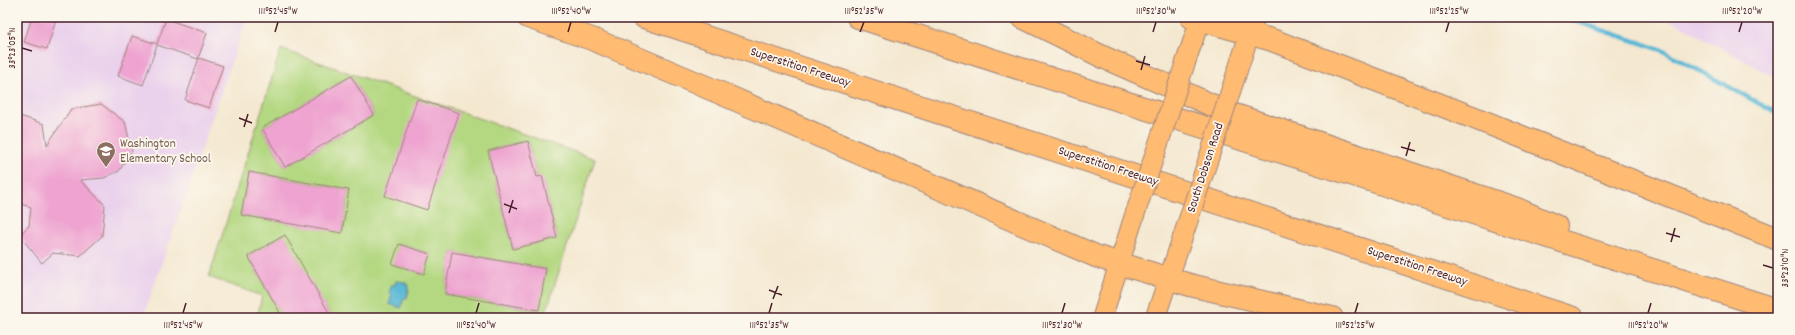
<svg xmlns="http://www.w3.org/2000/svg" width="1795" height="335" font-family="Dekko,sans-serif">
<style>
.built{fill:#ead1ec}
.green{fill:#b4d881;stroke:#7f7c56;fill-rule:evenodd}
.water{fill:#58b7d6;stroke:#516b80}
.lines{fill:none;stroke-linecap:round;stroke-linejoin:round}
.stream{stroke:#58b7d6;stroke-width:4.5}
.building{fill:#eea3d0}
.major-casing{stroke:#9f847e;stroke-width:21}
.highway-casing{stroke:#9f847e;stroke-width:24}
.major{stroke:#febb71;stroke-width:19}
.highway{stroke:#febb71;stroke-width:22}
.major-bridge-casing{stroke:#9f847e;stroke-width:21;stroke-linecap:butt}
.major-bridge{stroke:#febb71;stroke-width:19}
.ticks{fill:none;stroke:#4a1f2b;stroke-width:1.5}
.labels{text-anchor:middle;dominant-baseline:central;stroke-width:3.5;stroke-linejoin:round;paint-order:stroke}
.street-label{font-size:13px;fill:#4a1f2b;stroke:#fbf7ec}
.education-label{font-size:13px;fill:#785e54;stroke:#fbf7ec;text-anchor:start}
.neatline{fill:none;stroke:#4a1f2b;stroke-width:1.5}
.ticks-label{font-size:10px;text-anchor:middle;fill:#4a1f2b}
</style>
<rect width="100%" height="100%" fill="#fbf7ec"/>
<filter id="ink" filterUnits="userSpaceOnUse"><feTurbulence type="fractalNoise" baseFrequency=".025" numOctaves="2"/><feDisplacementMap in="SourceGraphic" scale="8" xChannelSelector="R" yChannelSelector="G"/><feConvolveMatrix kernelMatrix="1 2 1 2 8 2 1 2 1" color-interpolation-filters="sRGB"/></filter>
<filter id="wash" filterUnits="userSpaceOnUse"><feTurbulence type="fractalNoise" baseFrequency=".012" numOctaves="4" result="noise"/><feDisplacementMap in="SourceGraphic" scale="16" xChannelSelector="R" yChannelSelector="G"/><feGaussianBlur stdDeviation="0.9" result="paint"/><feColorMatrix in="noise" values="0 0 0 0 0 0 0 0 0 0 0 0 0 0 0 0 0 1.4 0 .05"/><feComposite in="paint" operator="in"/></filter>
<g filter="url(#wash)">
<rect width="100%" height="100%" fill="#f4e8d0"/>
<g class="built">
<path d="M17 17H247L143 318H17Z"/>
<path d="M1659 17H1778V79L1676 23Z"/>
</g>
<path class="green" d="M281 49 595 159 544 318H332L284 235 248 256 283 318H257L262 296 209 277ZM351 76 374 115 285 167 262 128ZM528 141 537 177H542L557 238 513 249 488 151ZM249 172 349 190 342 232 241 215ZM399 244 430 254 423 274 393 264ZM452 252 546 269 538 310 445 294ZM400 282 409 290 407 298 392 294Z"/>
<path class="water" d="M396 281 406 282 405 284 409 285 407 298H404L401 308 389 304 392 295 389 293 392 284 395 285Z"/>
<g class="lines">
<path class="stream" d="M1563 17 1662 50 1778 114"/>
</g>
<g id="blocks">
<g class="building">
<path d="M32 17H57L47 49 24 42Z"/>
<path d="M166 19 207 33 198 59 157 45 143 85 118 76 132 36 157 44Z"/>
<path d="M199 58 223 66 209 108 185 100Z"/>
<path d="M351 76 374 115 285 167 262 128Z"/>
<path d="M417 99 459 113 427 210 385 196Z"/>
<path d="M101 104 125 122 132 151 119 171 104 178 80 180 105 205 102 236 80 256 53 253 42 263 19 235 29 226 31 207 17 203V115L44 124 47 145 71 109Z"/>
<path d="M528 141 537 177 542 176 557 238 513 249 488 151Z"/>
<path d="M249 172 349 190 342 233 241 215Z"/>
<path d="M285 235 332 318H283L248 256Z"/>
<path d="M399 244 430 254 424 274 392 264Z"/>
<path d="M452 252 546 269 539 310 445 294Z"/>
</g>
</g>
</g>
<g filter="url(#ink)">
<use href="#blocks" fill-opacity="0" stroke="#9f847e" stroke-width="1"/>
<g class="lines">
<g class="major-casing">
<g id="major">
<path d="M1186 61 1201 17"/>
<path d="M1236 75 1255 17"/>
<path d="M1102 318 1133 220"/>
<path d="M1155 318 1182 239"/>
</g>
</g>
<g class="highway-casing">
<g id="highway">
<path d="M528 17 592 39 718 92 1098 257 1190 285 1332 318"/>
<path d="M644 17 1573 318"/>
<path d="M858 17 1778 310"/>
<path d="M1022 17 1103 57 1232 114 1517 209 1556 226"/>
<path d="M1191 17 1272 40 1472 117 1778 239"/>
</g>
</g>
<use href="#major" class="major"/>
<use href="#highway" class="highway"/>
<g class="major-bridge-casing">
<g id="major-bridge">
<path d="M1133 220 1186 61"/>
<path d="M1182 239 1236 75"/>
</g>
</g>
<use href="#major-bridge" class="major-bridge"/>
</g>
</g>
<path class="ticks" d="M275 32 278 22M568 32 571 22M860 32 864 22M1153 32 1156 22M1446 32 1449 22M1739 32 1742 22M22 48 32 51M1136 61 1150 65M1141 70 1145 56M239 118 252 123M244 127 248 114M1401 147 1415 151M1406 156 1410 142M504 204 517 209M509 213 513 200M1666 233 1680 237M1671 242 1675 228M1763 265 1773 268M769 290 782 295M773 299 778 286M183 313 186 303M476 313 479 303M769 313 772 303M1062 313 1065 303M1355 313 1358 303M1648 313 1651 303"/>
<defs>
<g id="school-pin" transform="scale(1)"><path d="M0 17L-7.5 6A9.5 9.5 0 1 1 7.5 6Z" fill="#8d6e63" stroke="#fbf7ec"/><path d="M0-5L7-2L0 1L-7-2ZM-4 1L0 2.5L4 1V4Q0 6-4 4Z" fill="#fff"/></g>
</defs>
<g fill-rule="evenodd">
<use href="#school-pin" x="106" y="151"/>
</g>
<g class="labels">
<g class="street-label">
<text transform="translate(800 68) rotate(18)">Superstition Freeway</text>
<text transform="translate(1108 167) rotate(18)">Superstition Freeway</text>
<text transform="translate(1206 168) rotate(-72)">South Dobson Road</text>
<text transform="translate(1417 267) rotate(18)">Superstition Freeway</text>
</g>
<g class="education-label">
<text x="120" y="144">Washington<tspan x="120" dy="15">Elementary School</tspan></text>
</g>
</g>
<rect width="1795" height="335" fill="none" stroke="#fbf7ec" stroke-width="44"/>
<rect x="22" y="22" width="1751" height="291" class="neatline"/>
<g class="ticks-label">
<text x="278" y="14">111°52'45"W</text>
<text x="571" y="14">111°52'40"W</text>
<text x="864" y="14">111°52'35"W</text>
<text x="1156" y="14">111°52'30"W</text>
<text x="1449" y="14">111°52'25"W</text>
<text x="1742" y="14">111°52'20"W</text>
<text transform="translate(11 48) rotate(-90)" y="4">33°23'05"N</text>
<text transform="translate(1784 268) rotate(-90)" y="4">33°23'10"N</text>
<text x="183" y="328">111°52'45"W</text>
<text x="476" y="328">111°52'40"W</text>
<text x="769" y="328">111°52'35"W</text>
<text x="1062" y="328">111°52'30"W</text>
<text x="1355" y="328">111°52'25"W</text>
<text x="1648" y="328">111°52'20"W</text>
</g>
</svg>
